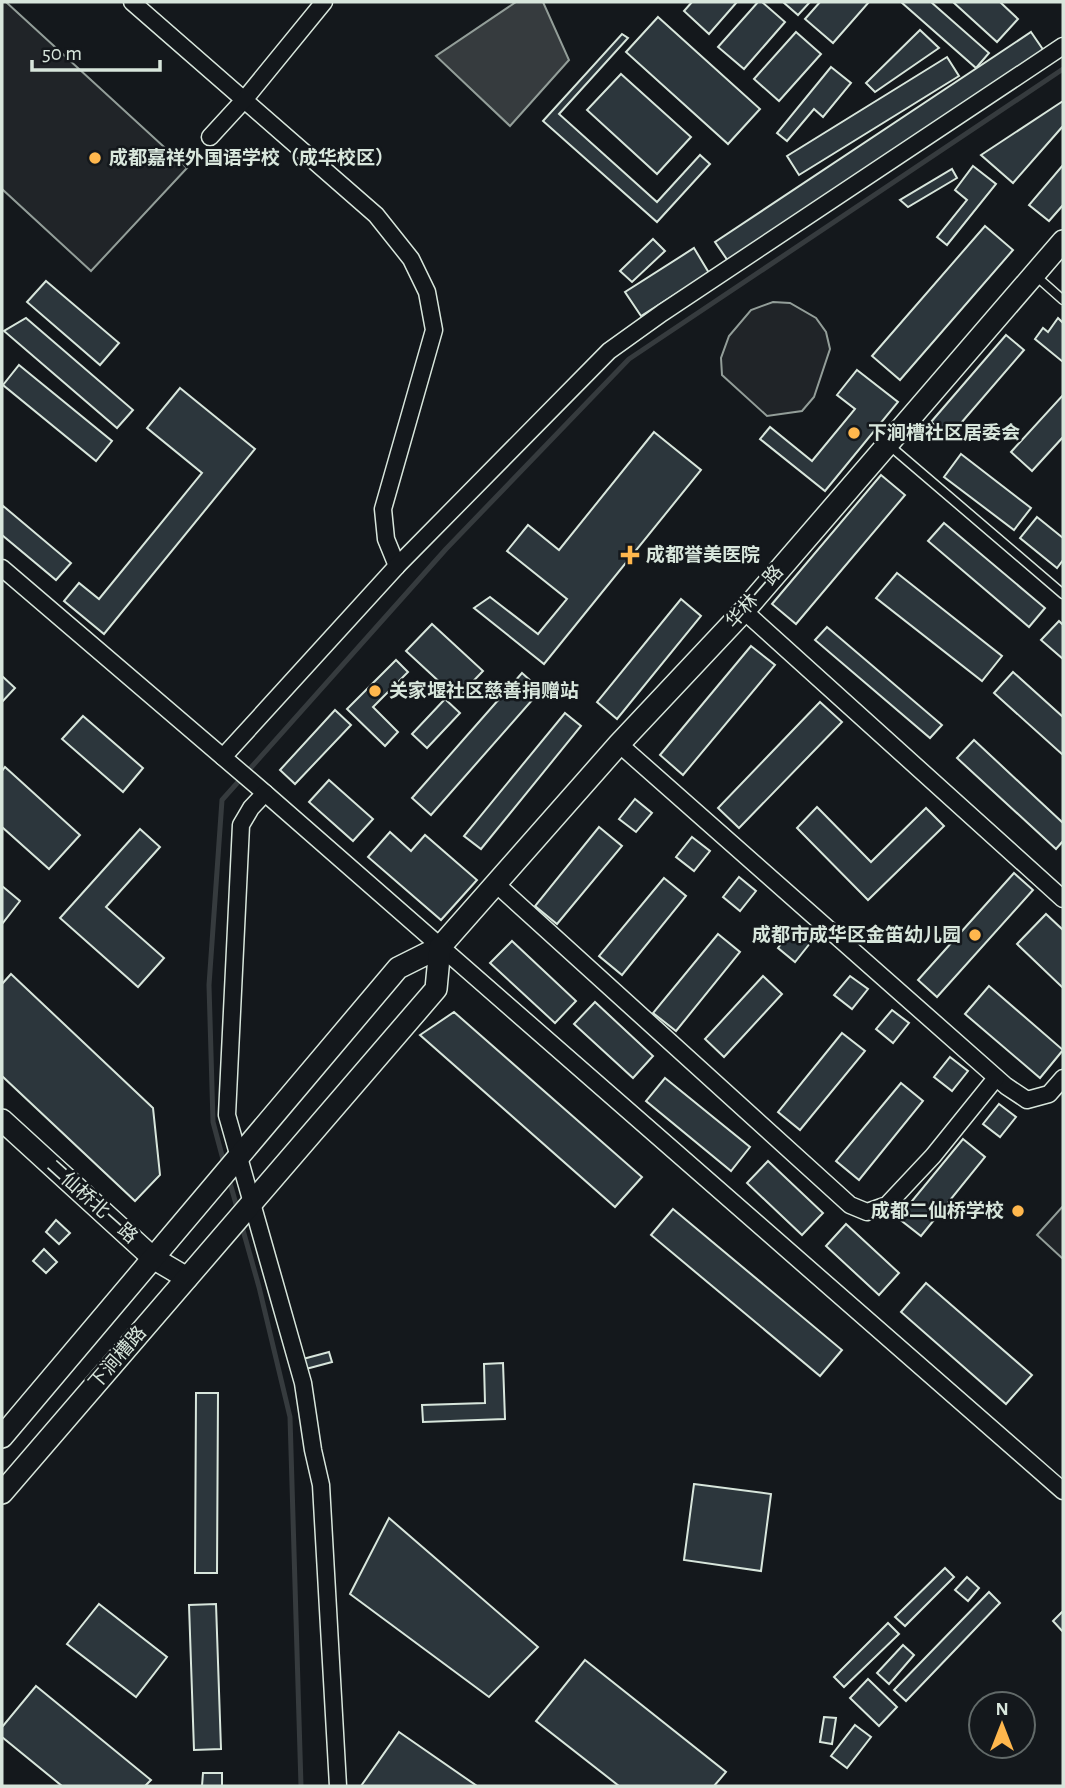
<svg xmlns="http://www.w3.org/2000/svg" width="1065" height="1788" font-family="'Alegreya Sans','Noto Sans SC',sans-serif">
<style>
.green{fill:#202428;stroke:#939e99;stroke-width:2}
.water{fill:#363b3e;stroke:#939e99;stroke-width:2}
.lines{fill:none;stroke-linecap:round;stroke-linejoin:round}
.stream{stroke:#363b3e;stroke-width:5}
.building{fill:#2c363c;stroke:#d8e6dc;stroke-width:2}
.lane-casing{stroke:#d8e6dc;stroke-width:11}
.street-casing{stroke:#d8e6dc;stroke-width:19}
.secondary-casing{stroke:#d8e6dc;stroke-width:24}
.lane{stroke:#14181c;stroke-width:8}
.street{stroke:#14181c;stroke-width:16}
.secondary{stroke:#14181c;stroke-width:21}
.poi-dot{fill:#ffb74d;stroke:#14181c;stroke-width:2.5}
.labels{text-anchor:middle;dominant-baseline:central;stroke-width:5;stroke-linejoin:round;paint-order:stroke}
.poi-label{font-size:19px;font-weight:bold;fill:#d8e6dc;stroke:#14181c;text-anchor:start}
.street-label{font-size:19px;fill:#d8e6dc;stroke:#14181c}
</style>
<rect width="100%" height="100%" fill="#14181c"/>
<g class="green">
<path d="M2 2H6L187 168 91 271 2 189Z"/>
<path d="M773 302 790 303 816 318 826 332 830 349 814 397 802 411 767 416 722 375 721 358 729 336 751 310Z"/>
<path d="M1063 1206V1259L1037 1235Z"/>
</g>
<path class="water" d="M516 2H543L569 60 510 126 436 56Z"/>
<g class="lines">
<g class="stream">
<path d="M224 1163 213 1122 209 985 222 800 446 549 629 359 1063 69"/>
<path d="M228 1176 238 1211"/>
<path d="M241 1223 259 1287 290 1417 301 1786"/>
</g>
</g>
<g class="building">
<path d="M692 2H737L709 34 684 11Z"/>
<path d="M758 2H762L785 22 744 69 718 47Z"/>
<path d="M783 2H810L798 15Z"/>
<path d="M820 2H869L833 43 805 19Z"/>
<path d="M901 2H931L989 53 976 68Z"/>
<path d="M953 2H1000L1018 19 997 42Z"/>
<path d="M658 17 760 109 728 144 626 52Z"/>
<path d="M920 30 939 48 875 92 866 83Z"/>
<path d="M796 32 821 54 779 101 754 79Z"/>
<path d="M1031 32 1044 51 728 261 715 242Z"/>
<path d="M622 34 628 38 559 114 657 202 700 155 710 164 657 222 543 121Z"/>
<path d="M947 57 959 76 799 175 787 156Z"/>
<path d="M831 67 851 83 823 117 814 109 787 141 777 133Z"/>
<path d="M621 74 691 137 657 174 587 110Z"/>
<path d="M1063 101V126L1013 183 981 155Z"/>
<path d="M1063 165V205L1049 221 1029 205Z"/>
<path d="M973 166 996 184 947 245 937 237 967 200 955 190Z"/>
<path d="M952 169 957 178 908 207 900 200Z"/>
<path d="M985 226 1013 250 900 380 872 356Z"/>
<path d="M653 239 665 251 632 282 620 271Z"/>
<path d="M694 248 709 273 641 316 625 292Z"/>
<path d="M46 281 119 343 100 365 27 302Z"/>
<path d="M26 318 133 410 117 428 4 331Z"/>
<path d="M1058 318 1063 323V362L1035 339 1043 328 1048 332Z"/>
<path d="M1006 335 1024 350 949 437 931 422Z"/>
<path d="M19 365 112 441 96 461 3 385Z"/>
<path d="M857 370 898 402 825 491 760 439 770 427 812 461 855 409 837 395Z"/>
<path d="M180 388 255 449 104 634 64 601 79 583 99 599 202 473 147 428Z"/>
<path d="M1063 395V437L1032 471 1011 452Z"/>
<path d="M654 432 701 470 544 664 474 608 490 597 538 634 567 599 507 551 528 525 559 550Z"/>
<path d="M961 454 1031 508 1014 530 944 477Z"/>
<path d="M881 475 905 495 796 624 772 604Z"/>
<path d="M2 505 71 563 56 580 2 535Z"/>
<path d="M1037 517 1063 538V560L1057 568 1020 538Z"/>
<path d="M944 523 1045 608 1029 627 928 541Z"/>
<path d="M897 573 1002 656 982 681 876 598Z"/>
<path d="M681 599 701 616 617 719 597 702Z"/>
<path d="M1059 621 1063 625V659L1041 640Z"/>
<path d="M432 624 483 671 457 698 406 651Z"/>
<path d="M827 627 942 725 930 738 815 640Z"/>
<path d="M751 646 775 665 683 775 660 755Z"/>
<path d="M396 660 408 672 373 707 398 732 385 746 347 709Z"/>
<path d="M1013 672 1063 717V755L994 693Z"/>
<path d="M522 673 541 690 431 815 412 798Z"/>
<path d="M2 676 15 688 2 702Z"/>
<path d="M445 699 460 713 427 748 412 734Z"/>
<path d="M820 702 842 722 739 828 718 808Z"/>
<path d="M335 710 351 725 295 784 280 770Z"/>
<path d="M565 713 581 726 481 849 464 836Z"/>
<path d="M83 716 143 768 123 792 62 739Z"/>
<path d="M974 740 1063 823V841L1056 849 957 758Z"/>
<path d="M5 767 80 835 49 869 2 827V771Z"/>
<path d="M329 780 373 819 353 841 309 802Z"/>
<path d="M635 799 652 813 636 832 619 819Z"/>
<path d="M817 807 871 862 926 808 944 826 868 900 797 828Z"/>
<path d="M599 827 622 846 557 924 535 906Z"/>
<path d="M140 829 160 847 106 907 164 958 138 987 60 918Z"/>
<path d="M390 832 411 851 425 835 477 880 441 920 368 857Z"/>
<path d="M692 837 710 851 694 871 676 857Z"/>
<path d="M1014 873 1033 890 937 997 918 980Z"/>
<path d="M739 877 756 891 740 911 723 897Z"/>
<path d="M664 878 686 896 622 975 599 956Z"/>
<path d="M2 886 20 901 2 924Z"/>
<path d="M1046 914 1063 930V988L1017 944Z"/>
<path d="M793 928 811 942 795 962 778 948Z"/>
<path d="M718 934 740 952 676 1031 653 1013Z"/>
<path d="M512 941 576 1001 555 1023 490 963Z"/>
<path d="M11 974 153 1108 160 1175 135 1201 2 1076V984Z"/>
<path d="M763 976 782 994 724 1057 705 1039Z"/>
<path d="M850 976 868 989 852 1009 834 995Z"/>
<path d="M989 986 1063 1050 1040 1078 965 1014Z"/>
<path d="M595 1002 653 1056 633 1078 574 1024Z"/>
<path d="M892 1010 909 1023 893 1043 876 1029Z"/>
<path d="M454 1012 642 1177 615 1207 420 1035Z"/>
<path d="M842 1033 865 1051 800 1130 778 1112Z"/>
<path d="M950 1057 968 1071 952 1091 934 1077Z"/>
<path d="M665 1078 750 1147 731 1171 646 1101Z"/>
<path d="M901 1083 923 1101 859 1180 836 1161Z"/>
<path d="M999 1104 1016 1117 1000 1137 983 1124Z"/>
<path d="M963 1139 985 1157 921 1236 898 1218Z"/>
<path d="M768 1161 823 1213 802 1235 747 1183Z"/>
<path d="M673 1209 842 1350 820 1376 651 1235Z"/>
<path d="M56 1220 70 1233 59 1244 46 1232Z"/>
<path d="M846 1224 899 1273 879 1295 826 1246Z"/>
<path d="M44 1249 57 1262 46 1273 33 1261Z"/>
<path d="M926 1283 1032 1375 1006 1404 901 1312Z"/>
<path d="M329 1352 332 1362 306 1369 303 1359Z"/>
<path d="M503 1363 505 1419 423 1422 422 1405 485 1403 484 1364Z"/>
<path d="M196 1393H218L217 1573H195Z"/>
<path d="M694 1484 771 1494 761 1571 684 1560Z"/>
<path d="M389 1518 538 1647 489 1697 350 1594Z"/>
<path d="M945 1568 954 1577 905 1626 895 1617Z"/>
<path d="M967 1577 979 1588 968 1601 955 1590Z"/>
<path d="M989 1592 1000 1603 906 1701 894 1690Z"/>
<path d="M99 1604 167 1657 136 1697 67 1644Z"/>
<path d="M216 1604 221 1749 194 1750 189 1605Z"/>
<path d="M1063 1611V1632L1053 1621Z"/>
<path d="M888 1623 899 1634 844 1687 834 1677Z"/>
<path d="M903 1645 914 1655 889 1684 877 1673Z"/>
<path d="M585 1660 726 1772 714 1786H619L536 1721Z"/>
<path d="M868 1679 897 1707 879 1726 850 1698Z"/>
<path d="M36 1686 151 1780 145 1786H62L2 1737V1727Z"/>
<path d="M824 1717 836 1718 832 1744 820 1742Z"/>
<path d="M855 1725 871 1737 847 1768 831 1756Z"/>
<path d="M399 1732 477 1786H361Z"/>
<path d="M203 1773H222V1786H202Z"/>
</g>
<g class="lines">
<g class="lane-casing">
<g id="lane">
<path d="M1036 276 1063 300"/>
<path d="M890 446 1063 594"/>
</g>
</g>
<g class="street-casing">
<g id="street">
<path d="M132 2 376 215 411 259 427 292 434 330 383 509 386 539 397 566"/>
<path d="M210 137 244 100 324 2"/>
<path d="M2 568 265 793 1063 1491"/>
<path d="M744 611 1063 899"/>
<path d="M619 744 1006 1086 1027 1100 1049 1094 1063 1078"/>
<path d="M223 757 397 566 609 351 662 313 1063 46"/>
<path d="M265 793 251 808 241 825 227 1115 303 1383 313 1450 321 1485 338 1786"/>
<path d="M496 884 850 1205 867 1212 887 1205 933 1156 996 1078"/>
</g>
</g>
<g class="secondary-casing">
<g id="secondary">
<path d="M2 1120 153 1258 187 1278"/>
<path d="M2 1437 398 968 440 947 619 744 744 611 1063 241"/>
<path d="M2 1493 436 989 440 947"/>
</g>
</g>
<use href="#lane" class="lane"/>
<use href="#street" class="street"/>
<use href="#secondary" class="secondary"/>
</g>
<g class="poi-dot">
<circle cx="95" cy="158" r="7"/>
<circle cx="854" cy="433" r="7"/>
<path d="M626.5 544.5h7v7h7v7h-7v7h-7v-7h-7v-7h7z"/>
<circle cx="375" cy="691" r="7"/>
<circle cx="975" cy="935" r="7"/>
<circle cx="1018" cy="1211" r="7"/>
</g>
<g class="labels">
<g class="poi-label">
<text x="109" y="158">成都嘉祥外国语学校（成华校区）</text>
<text x="868" y="433">下涧槽社区居委会</text>
<text x="646" y="555">成都誉美医院</text>
<text x="389" y="691">关家堰社区慈善捐赠站</text>
<text x="961" y="935" text-anchor="end">成都市成华区金笛幼儿园</text>
<text x="1004" y="1211" text-anchor="end">成都二仙桥学校</text>
</g>
<g class="street-label">
<text transform="translate(755 597) rotate(-49)">华林一路</text>
<text transform="translate(92 1202) rotate(42)">二仙桥北一路</text>
<text transform="translate(118 1358) rotate(-49)">下涧槽路</text>
</g>
</g>
<rect width="1065" height="1788" fill="none" stroke="#d8e6dc" stroke-width="7"/>
<g transform="translate(1002 1725)"><circle r="33" fill="#14181c" stroke="#626a69" stroke-width="2"/>
<path d="M0-5L12 26L0 18L-12 26Z" fill="#ffb74d"/>
<text y="-10" font-size="19" font-weight="bold" text-anchor="middle" fill="#d8e6dc">N</text>
</g>
<path d="M32 60v10h128v-10" fill="none" stroke="#d8e6dc" stroke-width="3.5"/>
<text x="42" y="60" font-size="21" fill="#d8e6dc" stroke="#14181c" stroke-width="5" paint-order="stroke">50 m</text>
</svg>
